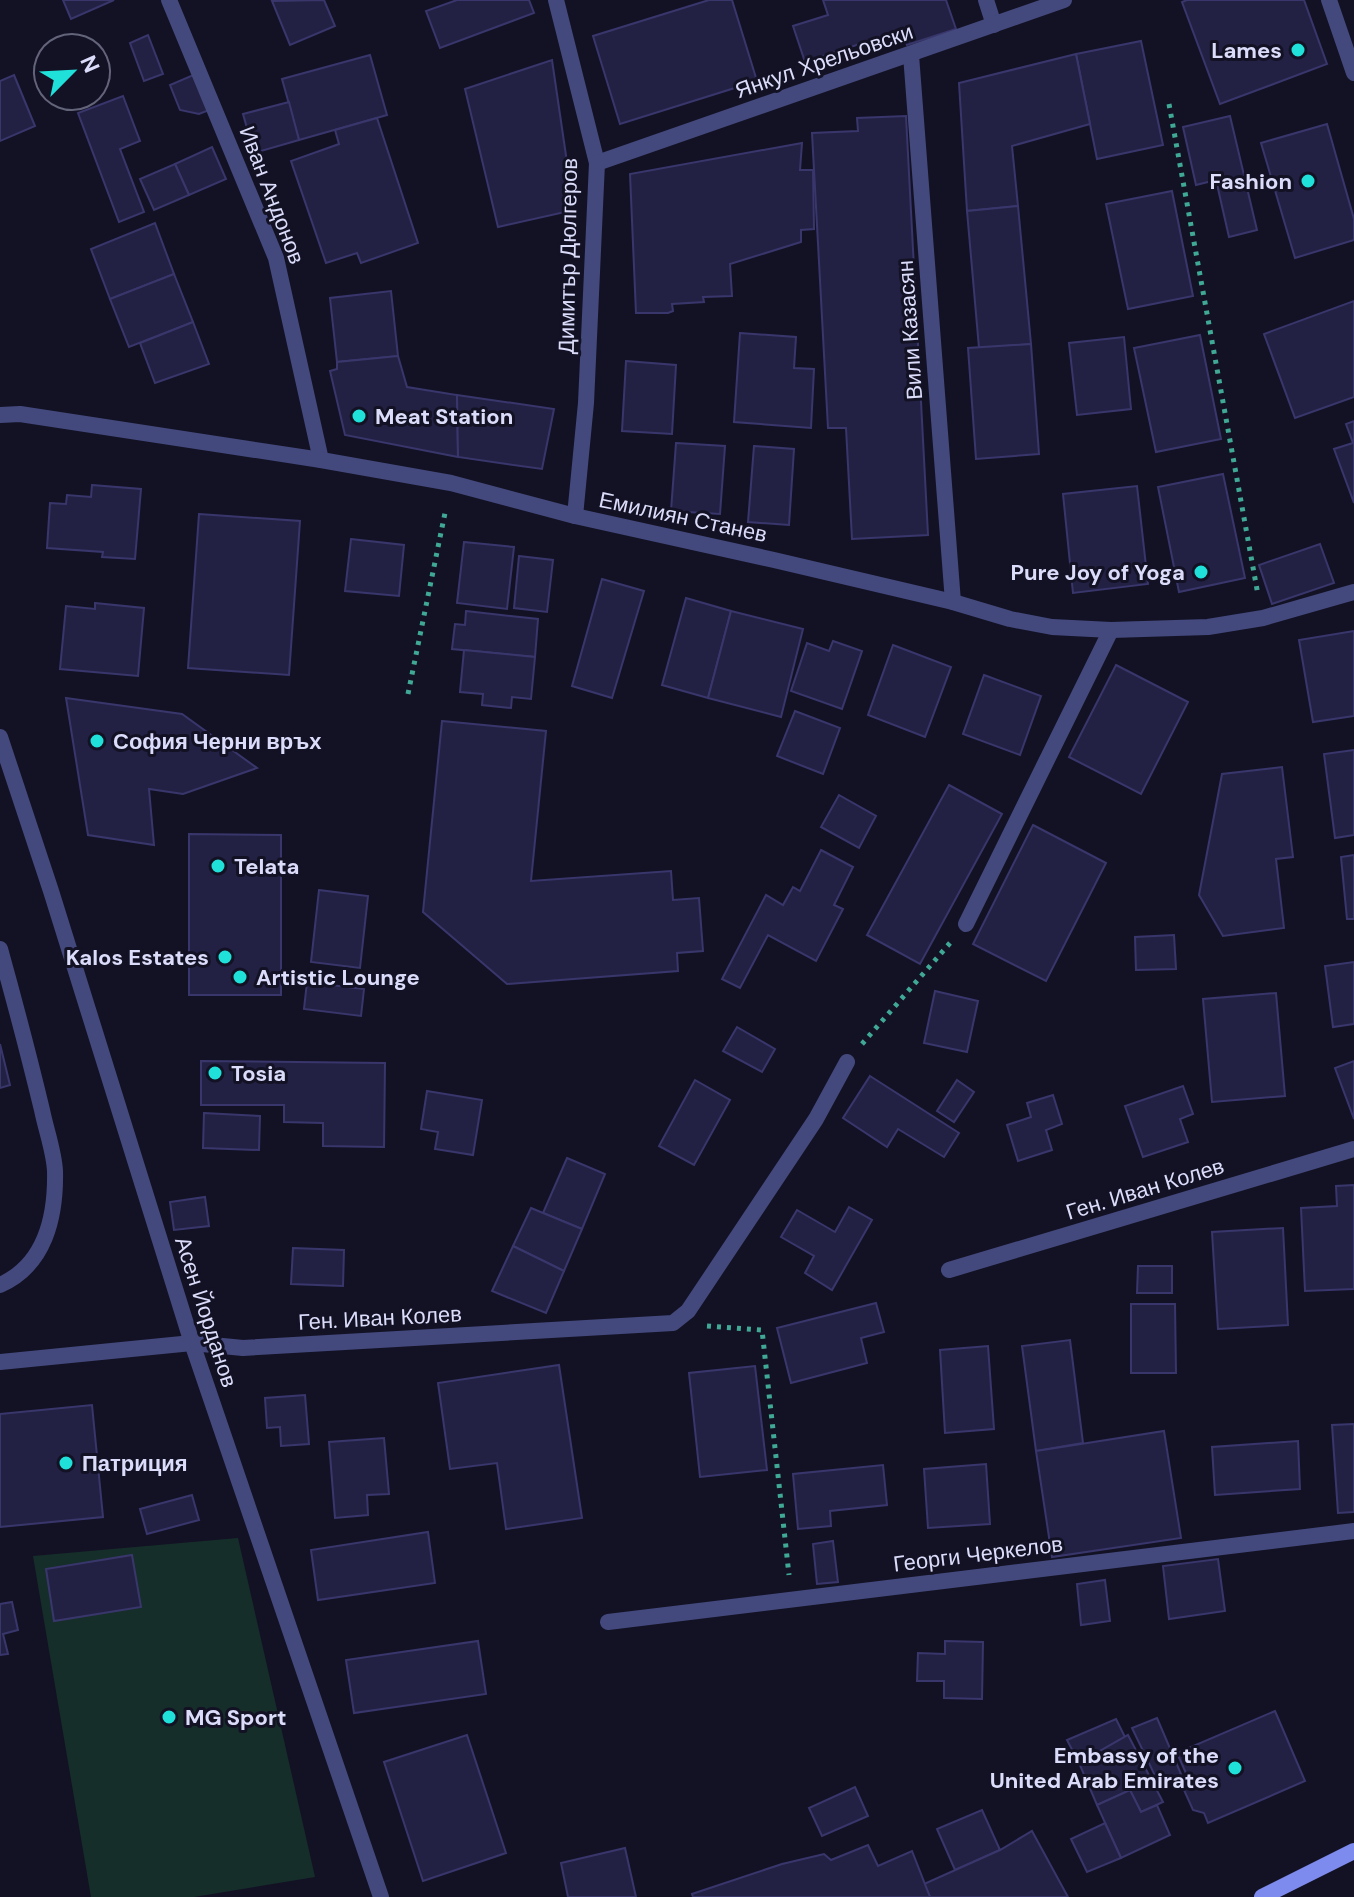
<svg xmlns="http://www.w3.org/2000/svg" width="1354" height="1897" font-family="'DM Sans',sans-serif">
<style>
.pitch{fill:#162e2a}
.building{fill:#232143;stroke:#39366c;stroke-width:2}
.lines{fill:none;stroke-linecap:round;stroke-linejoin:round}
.path{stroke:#40a995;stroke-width:5;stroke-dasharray:4 6;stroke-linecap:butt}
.service{stroke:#44497d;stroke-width:16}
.minor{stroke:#44497d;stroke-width:16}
.secondary{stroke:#7e8bee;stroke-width:16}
.poi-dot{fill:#20e1da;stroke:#131225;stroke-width:3}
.labels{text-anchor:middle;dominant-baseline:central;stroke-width:6;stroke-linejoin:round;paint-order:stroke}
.poi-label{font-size:22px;font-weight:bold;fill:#dbdcfa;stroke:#131225;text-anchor:start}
.street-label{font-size:22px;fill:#dbdcfa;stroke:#131225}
</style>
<rect width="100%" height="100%" fill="#131225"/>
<path class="pitch" d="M238 1538 315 1877 194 1897H91L33 1556Z"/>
<g class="building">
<path d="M63 0H114L71 19Z"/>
<path d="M324 0 335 26 290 45 272 1Z"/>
<path d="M457 0H529L534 13 440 48 426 11Z"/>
<path d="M709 0H732L757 81 620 124 593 36Z"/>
<path d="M823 0H946L956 29 907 45 902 30 805 62 793 26 828 15Z"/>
<path d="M1187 0H1304L1327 64 1220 104 1182 2Z"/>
<path d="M148 35 163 74 144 81 130 43Z"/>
<path d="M1141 41 1163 145 1097 159 1076 54Z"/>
<path d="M1076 54 1090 124 1012 146 1018 206 967 211 959 83Z"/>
<path d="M370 55 387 115 299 140 282 79Z"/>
<path d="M552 60 574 210 498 227 465 89Z"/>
<path d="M198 73 212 109 199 114 180 110 170 85Z"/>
<path d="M14 75 35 126 0 141V81Z"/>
<path d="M123 96 140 141 120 149 144 212 119 222 78 113Z"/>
<path d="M289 102 299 140 254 153 243 114Z"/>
<path d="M906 116 928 535 852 539 846 428H828L812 133 858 131 857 118Z"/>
<path d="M1230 116 1257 230 1229 237 1216 180 1196 185 1183 127Z"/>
<path d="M377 118 418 243 361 263 357 253 326 263 291 161 339 144 335 130Z"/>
<path d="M1327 124 1354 219V240L1295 258 1261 143Z"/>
<path d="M802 143 800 170H813L814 229 801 230V242L730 264 732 296 703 297 704 302 672 304 673 311 668 313H636L630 174Z"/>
<path d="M212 147 226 179 189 195 175 164Z"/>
<path d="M175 164 189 195 154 210 140 179Z"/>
<path d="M1172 191 1193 296 1128 309 1106 204Z"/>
<path d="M1018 206 1031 344 979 348 967 211Z"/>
<path d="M155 223 174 274 110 299 91 249Z"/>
<path d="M174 274 193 322 129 347 110 299Z"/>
<path d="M391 291 398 356 337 362 330 298Z"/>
<path d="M1354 301V397L1295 418 1264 334Z"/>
<path d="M193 322 209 364 155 383 140 343Z"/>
<path d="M740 333 796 337 794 368 814 369 811 428 734 422Z"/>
<path d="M1200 335 1221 439 1156 452 1134 348Z"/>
<path d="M1124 337 1131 409 1077 415 1069 343Z"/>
<path d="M1031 344 1039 454 976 459 968 348Z"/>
<path d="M398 356 407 387 457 395 458 457 345 435 330 371 337 369V362Z"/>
<path d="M626 361 676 365 672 434 622 431Z"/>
<path d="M457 395 554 409 542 469 458 457Z"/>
<path d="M1354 421V503L1334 449 1353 443 1346 424Z"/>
<path d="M676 443 725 446 720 514 671 511Z"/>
<path d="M754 446 794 449 789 525 748 522Z"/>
<path d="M1223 474 1245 578 1179 592 1158 487Z"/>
<path d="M92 485 141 489 135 559 102 557 103 552 47 548 50 503 66 504 67 495 91 497Z"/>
<path d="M1137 486 1148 584 1073 593 1063 494Z"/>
<path d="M199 514 300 521 289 675 188 668Z"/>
<path d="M351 539 404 545 399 596 345 591Z"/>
<path d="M464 542 514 547 507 609 457 603Z"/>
<path d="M1320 544 1334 583 1272 604 1259 565Z"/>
<path d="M519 556 553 560 547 612 514 608Z"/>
<path d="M602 579 644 591 612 698 572 686Z"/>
<path d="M686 598 731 611 708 698 662 685Z"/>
<path d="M95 603 144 608 138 676 60 669 66 606 95 609Z"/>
<path d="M466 611 538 619 535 657 452 649 455 624 465 625Z"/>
<path d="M731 611 803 629 781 717 708 698Z"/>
<path d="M1354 631V716L1313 722 1299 640Z"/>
<path d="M833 641 862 651 842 709 791 691 807 643 829 651Z"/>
<path d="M893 645 951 667 925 737 868 715Z"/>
<path d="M464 650 535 657 531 699 512 697 511 708 482 705 483 694 460 692Z"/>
<path d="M1116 665 1188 702 1141 794 1069 757Z"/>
<path d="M984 675 1041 696 1020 755 963 734Z"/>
<path d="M66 698 182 714 257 768 183 794 149 789 154 845 88 835Z"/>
<path d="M795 711 840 728 823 774 777 756Z"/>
<path d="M442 721 546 731 531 881 671 871 673 900 699 898 703 951 677 953 678 971 507 984 423 912Z"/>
<path d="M1354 750V835L1335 838 1324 754Z"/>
<path d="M1282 767 1293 857 1276 859 1284 928 1223 936 1199 895 1222 774Z"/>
<path d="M949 785 1002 814 920 964 867 935Z"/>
<path d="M839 795 876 816 859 848 821 827Z"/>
<path d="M1033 825 1106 863 1046 981 973 944Z"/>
<path d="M189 834 281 835V995H189Z"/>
<path d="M821 850 853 867 834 905 843 909 816 961 768 935 740 988 722 979 766 895 783 905 793 887 800 891Z"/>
<path d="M1354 855V919H1347L1341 857Z"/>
<path d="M319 890 368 896 360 968 311 962Z"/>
<path d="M1174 935 1176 969 1136 970 1135 937Z"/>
<path d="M1354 962V1024L1333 1027 1325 966Z"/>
<path d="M307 982 364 989 361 1016 304 1009Z"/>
<path d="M935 991 978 1001 967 1052 924 1043Z"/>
<path d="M1276 993 1285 1096 1212 1102 1203 999Z"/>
<path d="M737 1027 775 1049 762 1072 723 1051Z"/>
<path d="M0 1044 10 1085 0 1088Z"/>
<path d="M201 1061 385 1063 384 1147 323 1146V1123L284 1122V1105H201Z"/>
<path d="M1354 1061V1119L1335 1068Z"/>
<path d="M870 1076 959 1133 944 1157 898 1129 887 1147 843 1118Z"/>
<path d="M695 1080 730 1100 694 1165 659 1146Z"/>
<path d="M957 1080 974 1092 954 1122 937 1111Z"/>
<path d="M1183 1086 1193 1114 1180 1119 1188 1142 1143 1157 1125 1106Z"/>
<path d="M427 1091 482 1100 473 1155 435 1149 438 1132 421 1129Z"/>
<path d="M1053 1095 1062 1124 1046 1130 1052 1150 1018 1161 1007 1125 1031 1117 1027 1103Z"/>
<path d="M204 1113 260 1116 259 1150 203 1148Z"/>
<path d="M567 1158 605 1174 582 1229 543 1213Z"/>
<path d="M1354 1185V1289L1305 1291 1301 1208 1337 1206 1336 1186Z"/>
<path d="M205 1197 209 1226 174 1230 170 1202Z"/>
<path d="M849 1207 872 1220 832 1290 805 1273 814 1256 781 1237 797 1210 835 1232Z"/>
<path d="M531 1208 582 1229 564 1271 513 1246Z"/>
<path d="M1283 1228 1288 1325 1218 1329 1212 1232Z"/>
<path d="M513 1246 564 1271 546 1313 492 1291Z"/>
<path d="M293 1248 344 1250 343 1286 291 1284Z"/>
<path d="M1138 1266H1172V1293H1137Z"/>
<path d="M876 1303 884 1332 861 1338 867 1363 791 1383 777 1328Z"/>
<path d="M1131 1304H1175L1176 1373H1131Z"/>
<path d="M1070 1340 1083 1443 1036 1451 1022 1346Z"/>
<path d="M988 1346 994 1429 945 1433 940 1350Z"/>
<path d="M559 1365 582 1518 506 1529 497 1463 450 1469 438 1383Z"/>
<path d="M755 1366 767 1470 700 1477 689 1373Z"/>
<path d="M305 1395 309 1444 281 1446 280 1427 267 1428 265 1398Z"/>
<path d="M92 1405 103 1517 0 1527V1414Z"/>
<path d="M1354 1424V1512L1338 1513 1332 1425Z"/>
<path d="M1164 1431 1181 1538 1052 1557 1036 1451Z"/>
<path d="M384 1438 389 1494 367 1495 368 1515 335 1518 329 1442Z"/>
<path d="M1298 1441 1300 1489 1215 1495 1212 1447Z"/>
<path d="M986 1464 990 1524 928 1528 924 1469Z"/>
<path d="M883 1465 887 1505 830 1511 831 1526 798 1529 793 1474Z"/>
<path d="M192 1495 199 1520 147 1534 140 1509Z"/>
<path d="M428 1532 435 1583 318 1600 311 1550Z"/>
<path d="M833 1541 838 1582 817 1584 813 1544Z"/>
<path d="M132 1555 141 1607 54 1621 46 1569Z"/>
<path d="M1218 1559 1225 1611 1169 1619 1163 1566Z"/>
<path d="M1105 1580 1110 1621 1081 1625 1077 1584Z"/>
<path d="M12 1602 18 1630 3 1634 8 1654 0 1655V1604Z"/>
<path d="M478 1641 486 1694 354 1713 346 1660Z"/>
<path d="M945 1641 983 1642 982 1699 944 1698V1681H917L918 1653 945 1654Z"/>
<path d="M1275 1711 1305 1781 1208 1823 1204 1813 1193 1810 1184 1790 1189 1780 1177 1753Z"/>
<path d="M1157 1718 1181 1774 1159 1784 1132 1728Z"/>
<path d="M1116 1719 1125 1737 1079 1763 1067 1740Z"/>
<path d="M467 1735 506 1853 423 1881 384 1762Z"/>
<path d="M1128 1735 1163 1802 1141 1812 1130 1790 1097 1805 1079 1763Z"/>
<path d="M855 1787 868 1816 822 1836 809 1808Z"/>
<path d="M1130 1790 1141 1812 1157 1805 1170 1835 1121 1858 1097 1805Z"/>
<path d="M982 1810 1000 1850 955 1870 937 1829Z"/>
<path d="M1105 1823 1121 1858 1087 1872 1071 1839Z"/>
<path d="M1032 1831 1068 1897H930L924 1884 1000 1850Z"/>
<path d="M868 1845 878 1866 912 1851 930 1897H693L692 1894 782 1864 824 1854 831 1860Z"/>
<path d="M625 1848 636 1897H568L561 1863Z"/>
</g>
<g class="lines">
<g class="path">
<path d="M1169 104 1258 595"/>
<path d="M408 694 446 508"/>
<path d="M862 1044 950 943"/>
<path d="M707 1326 762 1330 789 1575"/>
</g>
<g class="service">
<path d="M169 0 276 258 321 460"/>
<path d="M966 924 1111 630"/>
<path d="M0 949C15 1003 29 1056 42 1110 46 1130 54 1151 55 1171 56 1217 45 1265 0 1285"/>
<path d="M608 1622 1354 1531"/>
</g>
<g class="minor">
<path d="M556 0 597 163 586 403 575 516"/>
<path d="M986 0 994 25"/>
<path d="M1329 0 1354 73"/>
<path d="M911 55 953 602"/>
<path d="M597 163 1064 0"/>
<path d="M0 415 20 414 321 460 451 483 575 516 774 560 953 602 1010 619 1052 627 1111 630 1208 627 1263 618 1354 592"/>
<path d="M0 737 51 891 192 1343 381 1897"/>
<path d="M949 1270 1354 1149"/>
<path d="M0 1362 192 1343 243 1348 673 1323 688 1311 816 1119 847 1062"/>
</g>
<path class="secondary" d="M1262 1897 1354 1851"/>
</g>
<g class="poi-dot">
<circle cx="1298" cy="50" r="8"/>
<circle cx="1308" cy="181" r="8"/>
<circle cx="359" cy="416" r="8"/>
<circle cx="1201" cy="572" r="8"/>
<circle cx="97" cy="741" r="8"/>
<circle cx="218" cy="866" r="8"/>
<circle cx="225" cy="957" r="8"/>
<circle cx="240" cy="977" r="8"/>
<circle cx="215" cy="1073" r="8"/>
<circle cx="66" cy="1463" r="8"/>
<circle cx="169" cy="1717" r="8"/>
<circle cx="1235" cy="1768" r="8"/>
</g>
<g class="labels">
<g class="poi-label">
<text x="1282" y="50" text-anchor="end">Lames</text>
<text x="1292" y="181" text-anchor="end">Fashion</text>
<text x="375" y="416">Meat Station</text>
<text x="1185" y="572" text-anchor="end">Pure Joy of Yoga</text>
<text x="113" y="741">София Черни връх</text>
<text x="234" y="866">Telata</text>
<text x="209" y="957" text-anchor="end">Kalos Estates</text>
<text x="256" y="977">Artistic Lounge</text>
<text x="231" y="1073">Tosia</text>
<text x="82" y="1463">Патриция</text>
<text x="185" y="1717">MG Sport</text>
<text x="1219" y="1755" text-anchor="end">Embassy of the<tspan x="1219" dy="25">United Arab Emirates</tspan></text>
</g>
<g class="street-label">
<text transform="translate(824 61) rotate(-19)">Янкул Хрельовски</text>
<text transform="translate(272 195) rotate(69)">Иван Андонов</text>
<text transform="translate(568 256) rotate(-89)">Димитър Дюлгеров</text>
<text transform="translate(910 330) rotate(-94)">Вили Казасян</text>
<text transform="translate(683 517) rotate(12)">Емилиян Станев</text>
<text transform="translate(1145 1189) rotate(-17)">Ген. Иван Колев</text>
<text transform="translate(206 1312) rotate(72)">Асен Йорданов</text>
<text transform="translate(380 1318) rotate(-3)">Ген. Иван Колев</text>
<text transform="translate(978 1554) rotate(-7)">Георги Черкелов</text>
</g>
</g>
<g transform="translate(72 72) rotate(66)"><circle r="38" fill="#131225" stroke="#63637a" stroke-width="2"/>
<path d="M0-6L14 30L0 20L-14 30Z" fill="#20e1da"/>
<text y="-12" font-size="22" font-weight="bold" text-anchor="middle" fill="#dbdcfa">N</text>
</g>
</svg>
